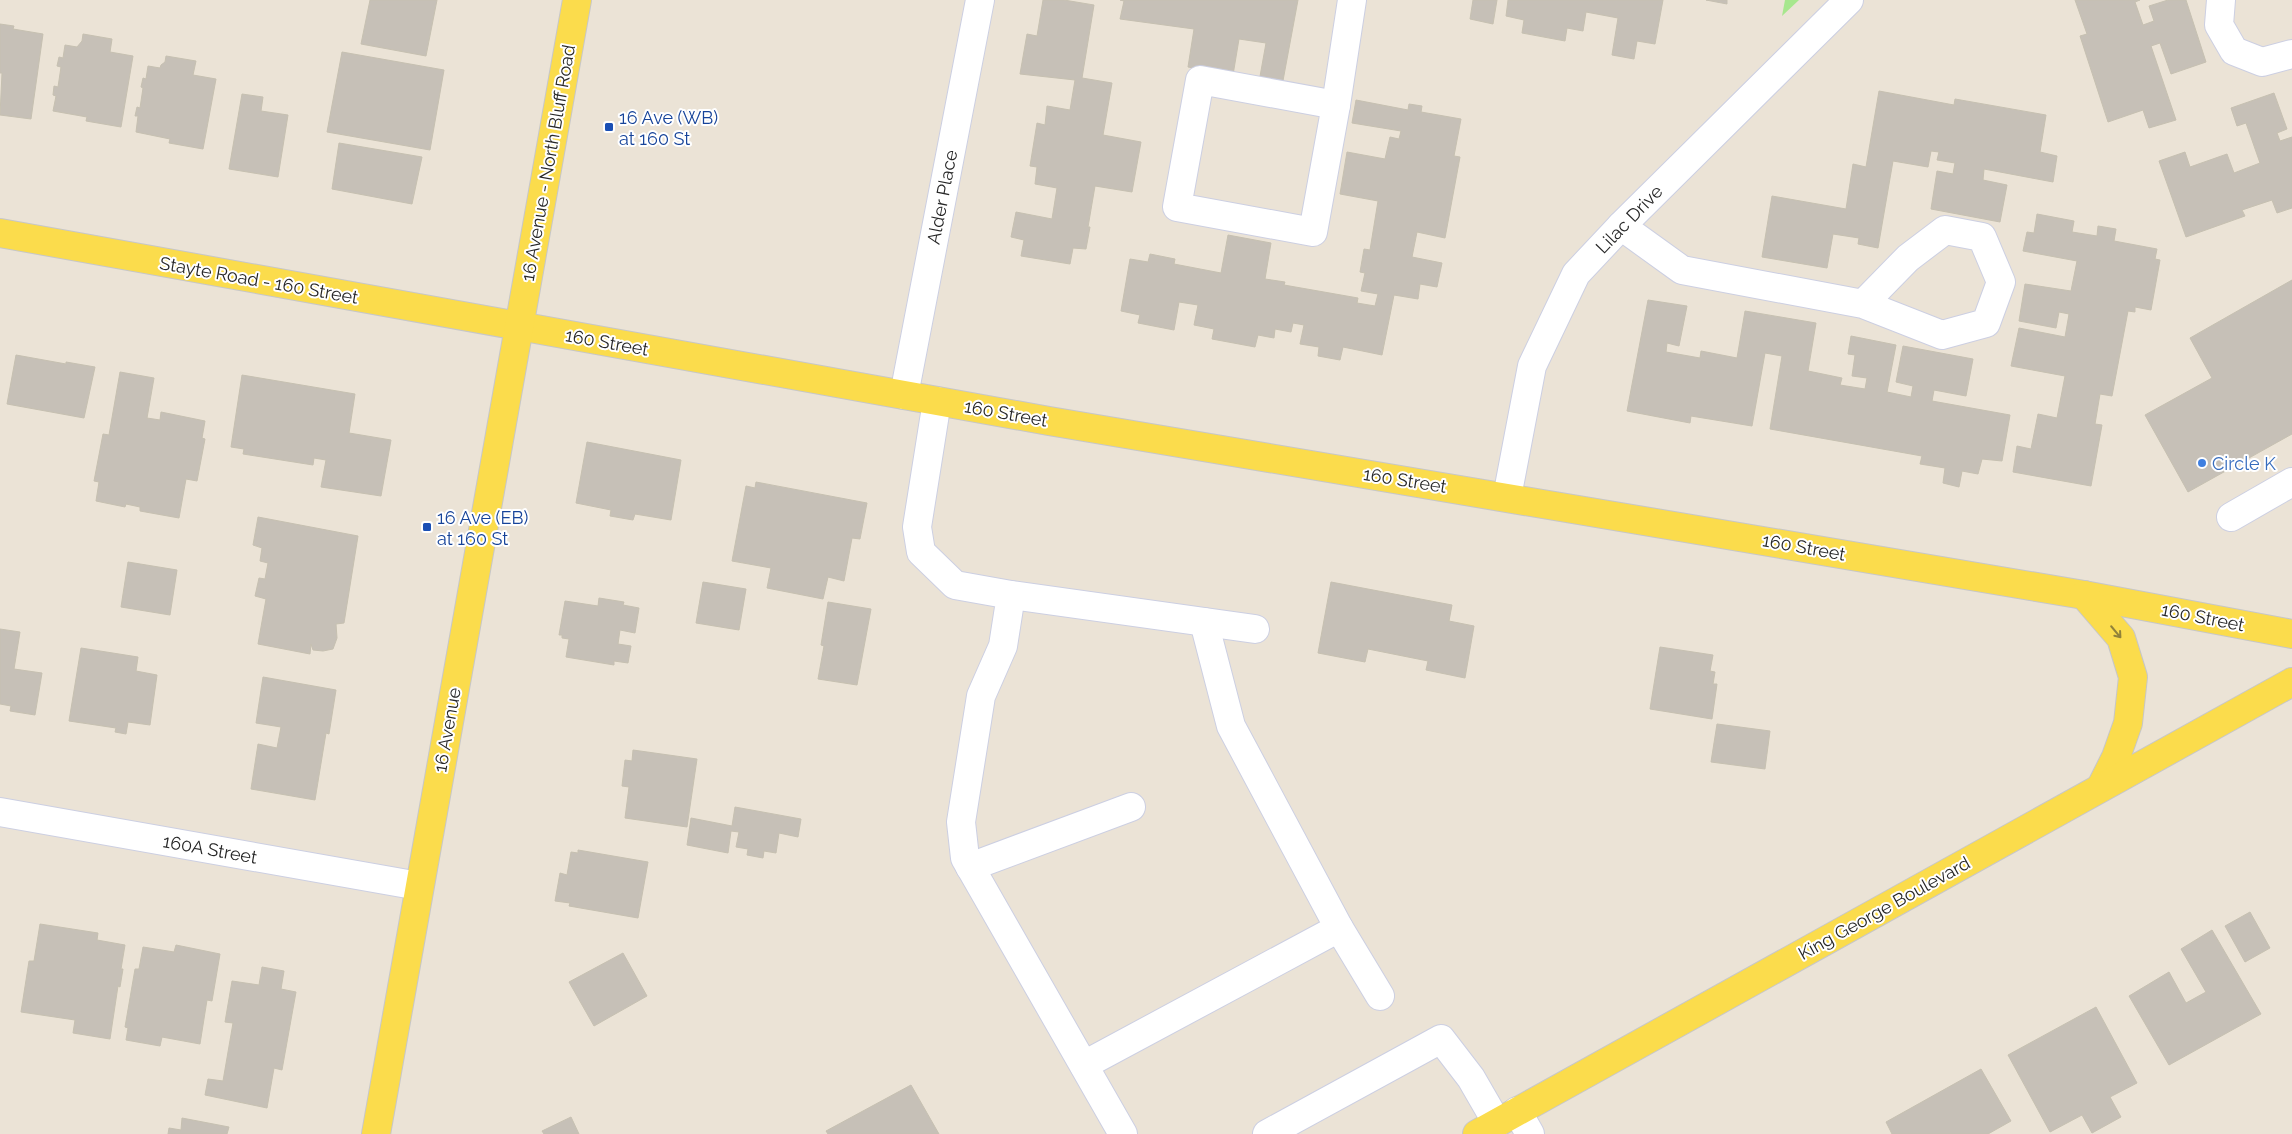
<svg xmlns="http://www.w3.org/2000/svg" width="2292" height="1134" font-family="Raleway,sans-serif">
<style>
.green{fill:#a7e78e}
.building{fill:#c6c0b7;stroke:#c6c0b1}
.lines{fill:none;stroke-linecap:round;stroke-linejoin:round}
.minor-casing{stroke:#cccfe2;stroke-width:30}
.major-casing{stroke:#c7c7c7;stroke-width:30}
.minor{stroke:#fff;stroke-width:28}
.major{stroke:#fbdc4c;stroke-width:28}
.oneway{stroke:#91823a}
.transit-dot{fill:#1a4fb4;stroke:#fff;stroke-width:2}
.shop-dot{fill:#3f7fe0;stroke:#fff;stroke-width:2}
.labels{text-anchor:middle;dominant-baseline:central;stroke-width:4;stroke-linejoin:round;paint-order:stroke}
.transit-label{font-size:18px;fill:#164399;stroke:#fff;text-anchor:start}
.street-label{font-size:18px;fill:#272727;stroke:#fff}
.shop-label{font-size:18px;fill:#366cbe;stroke:#fff;text-anchor:start}
</style>
<rect width="100%" height="100%" fill="#ebe3d6"/>
<path class="green" d="M1785 0H1799L1782 16Z"/>
<g class="building">
<path d="M370 0H437L426 56 361 44Z"/>
<path d="M1043 0H1064L1094 5 1082 78 1112 83 1103 135 1141 142 1132 192 1095 186 1088 227H1090L1086 249 1073 248 1070 264 1021 256 1024 240 1011 237 1016 212 1052 219 1057 188 1035 184 1037 167 1030 166 1037 123 1045 125 1047 106 1070 110 1075 80 1020 74 1027 34 1037 36Z"/>
<path d="M1120 0H1298L1282 86 1259 82 1266 43 1239 39 1233 75 1188 67 1194 29 1120 19 1124 1Z"/>
<path d="M1473 0H1497L1493 24 1470 19Z"/>
<path d="M1508 0H1663L1655 44 1637 41 1634 59 1612 55 1618 18 1586 12 1583 31 1567 28 1565 41 1522 33 1524 20 1506 16Z"/>
<path d="M1706 0H1727V4Z"/>
<path d="M2075 0H2140L2135 2 2143 25 2154 21 2149 6 2168 0H2186L2206 62 2171 74 2160 43 2151 46 2176 120 2149 128 2143 110 2108 122 2080 36 2087 34Z"/>
<path d="M0 24 14 26 13 29 43 34 31 119 0 115 2 73H0Z"/>
<path d="M83 34 112 39 110 52 133 56 121 127 86 121 87 117 53 111 56 96 53 95 54 86 58 87 61 67 57 66 59 57 63 58 65 45 77 47 82 41Z"/>
<path d="M342 52 444 70 430 150 327 132Z"/>
<path d="M166 56 196 61 193 75 216 79 203 149 169 143 170 139 136 132 138 116H135L137 107 140 108 143 88 141 87 143 78 146 79 148 66 160 68 161 65 165 62Z"/>
<path d="M1879 91 1954 105 1955 99 2046 115 2040 152 2057 156 2053 182 1984 169 1983 180 2007 185 2000 222 1931 209 1937 171 1953 174 1955 163 1937 160 1939 152 1931 151 1928 167 1893 161 1878 248 1858 244 1859 238 1833 234 1827 268 1762 257 1772 196 1846 209 1853 164 1866 167Z"/>
<path d="M2274 93 2287 129 2277 133 2280 141 2292 137V208L2277 213 2272 200 2242 210 2245 216 2186 237 2159 161 2185 152 2190 167 2227 154 2234 173 2260 163 2246 123 2237 126 2231 108Z"/>
<path d="M242 94 263 97 261 111 288 115 278 177 229 169Z"/>
<path d="M1356 100 1408 110 1409 104 1422 106 1421 112 1461 119 1454 156 1460 157 1445 238 1417 232 1412 257 1442 263 1437 287 1420 284 1418 299 1394 295 1382 355 1343 347 1340 360 1318 356 1319 347 1300 344 1304 325 1293 323 1291 332 1275 329 1274 338 1258 335 1255 347 1212 339 1214 329 1194 325 1198 305 1179 302 1174 330 1138 323 1140 315 1121 311 1130 259 1148 262 1150 254 1175 259 1174 264 1221 273 1228 235 1271 243 1265 279 1285 282 1284 285 1358 298 1357 303 1375 306 1378 294 1361 291 1365 273 1360 272 1364 249 1370 250 1378 201 1340 194 1347 152 1385 159 1390 137 1399 139 1401 131 1352 123Z"/>
<path d="M339 143 422 157 412 204 332 189Z"/>
<path d="M2037 214 2074 221 2072 232 2097 236 2098 226 2116 229 2114 241 2157 249 2155 259 2160 260 2151 310 2135 307V312L2128 311 2112 396 2100 394 2095 424 2102 425 2091 486 2013 472 2017 446 2031 449 2038 414 2057 418 2065 376 2011 366 2019 328 2065 337 2069 314 2059 312 2056 328 2019 321 2025 284 2071 291 2077 261 2023 251 2027 232 2034 233Z"/>
<path d="M2292 280V434L2188 492 2145 415 2212 378 2190 338Z"/>
<path d="M1648 300 1687 306 1679 346 1667 343 1666 352 1700 358 1701 351 1737 358 1745 311 1816 323 1808 371 1842 378 1840 385 1865 389 1867 378 1852 376 1855 355 1848 354 1851 336 1896 345 1887 392 1911 397 1913 386 1896 382 1903 346 1973 359 1966 396 1934 390 1932 401 2010 415 2002 461 1982 459 1978 474 1962 471 1959 487 1943 483 1945 468 1920 464 1922 456 1770 429 1782 356 1765 353 1752 426 1691 416 1690 423 1627 411Z"/>
<path d="M16 355 66 364V362L95 367 84 418 7 404Z"/>
<path d="M120 372 154 378 147 418 160 420 161 412 205 421 202 438 205 439 197 481 186 479 179 518 140 511V507L126 504 125 507 96 501 99 482 94 481 103 434 109 435Z"/>
<path d="M242 375 355 394 349 433 391 440 381 496 321 487 326 460 314 458 313 465 243 454 244 449 231 447Z"/>
<path d="M587 442 681 460 671 520 635 514 633 520 610 516 611 510 576 503Z"/>
<path d="M756 482 867 503 860 539 852 538 844 581 828 577 823 599 767 588 771 568 732 561 746 486 755 488Z"/>
<path d="M258 517 358 536 344 623 336 624 337 638 333 649 323 651 313 650 311 644 310 654 258 644 266 599 255 596 259 578 265 579 268 563 260 561 262 548 253 545Z"/>
<path d="M128 562 177 570 170 615 121 607Z"/>
<path d="M703 582 746 589 739 630 696 623Z"/>
<path d="M1331 582 1452 605 1449 621 1474 626 1465 678 1426 670 1428 661 1368 649 1365 662 1318 653Z"/>
<path d="M599 598 624 602 623 605 639 608 635 633 620 630 618 644 631 646 628 663 614 661V665L566 657 569 639 562 638V635H559L565 601 598 606Z"/>
<path d="M828 602 871 609 857 685 818 679 824 646 821 645Z"/>
<path d="M0 629 20 632 14 669 42 673 35 715 10 711 11 706 0 704Z"/>
<path d="M1660 647 1713 655 1710 671 1715 672 1713 684H1717L1712 719 1650 709Z"/>
<path d="M81 648 138 657 136 671 157 675 150 725 128 722 126 734 115 732 116 728 69 721Z"/>
<path d="M263 677 336 690 329 734 326 733 315 800 251 789 258 744 277 748 281 727 256 723Z"/>
<path d="M1717 724 1770 731 1765 769 1711 762Z"/>
<path d="M633 750 697 759 687 827 625 818 629 787 622 786 625 760 632 761Z"/>
<path d="M735 807 801 819 798 837 779 833 776 853 764 851 763 858 747 855 748 849 736 847 739 832 731 831 728 853 687 845 691 818 732 826Z"/>
<path d="M578 850 648 862 638 918 569 906 570 903 555 901 560 873 567 875 571 852 578 853Z"/>
<path d="M2250 912 2270 948 2245 962 2225 926Z"/>
<path d="M40 924 98 933 97 940 125 945 121 969H123L120 987 118 986 110 1039 73 1033 75 1020 21 1012 29 961H34Z"/>
<path d="M2212 930 2261 1014 2169 1065 2129 996 2169 972 2186 1003 2206 992 2181 949Z"/>
<path d="M176 945 220 954 212 1001 207 1000 200 1044 162 1037 160 1046 126 1040 128 1028 125 1027 135 969H139L143 947 174 952Z"/>
<path d="M623 953 647 996 594 1026 569 982Z"/>
<path d="M262 967 284 971 281 989 296 992 282 1070 274 1068 267 1108 205 1095 208 1079 223 1081 233 1023 225 1022 232 981 259 985Z"/>
<path d="M2096 1007 2137 1083 2110 1097 2121 1117 2092 1133 2082 1115 2050 1132 2008 1055Z"/>
<path d="M1981 1069 2011 1121 1988 1134H1892L1886 1122Z"/>
<path d="M911 1085 939 1134H828L826 1131Z"/>
<path d="M571 1117 579 1134H544L542 1131Z"/>
<path d="M182 1118 229 1127 227 1134H168L169 1128 181 1130Z"/>
</g>
<g class="lines">
<g class="minor-casing">
<g id="minor">
<path d="M2221 0 2219 25 2234 51 2262 62 2292 54"/>
<path d="M1200 80 1336 105 1313 232 1177 207Z"/>
<path d="M1336 105 1352 0"/>
<path d="M1621 226 1682 270 1863 304 1942 335 1986 323 2001 282 1982 237 1945 230 1908 258 1863 304"/>
<path d="M904 395 980 0"/>
<path d="M937 401 917 527 921 552 955 585 1011 595 1003 646 981 696 961 822 965 858 1123 1134"/>
<path d="M1507 497 1532 366 1576 274 1621 226 1849 0"/>
<path d="M2231 517 2292 482"/>
<path d="M1011 595 1255 629"/>
<path d="M0 812 419 886"/>
<path d="M970 867 1131 807"/>
<path d="M1339 928 1380 996"/>
<path d="M1084 1065 1339 928 1231 726 1204 622"/>
<path d="M1517 1111 1530 1134"/>
<path d="M1267 1134 1441 1039 1471 1078 1497 1123"/>
</g>
</g>
<g class="major-casing">
<g id="major">
<path d="M0 233 1049 421 2084 595 2292 634"/>
<path d="M2084 595 2121 638 2133 677 2128 723 2116 757 2101 787"/>
<path d="M376 1134 577 0"/>
<path d="M1477 1134 2292 682"/>
</g>
</g>
<use href="#minor" class="minor"/>
<use href="#major" class="major"/>
</g>
<defs><path id="oneway-shaft" d="M-6 0H5M1.5-3L5.5 0L1.5 3" fill="none" stroke-width="1.6" stroke-linecap="round" stroke-linejoin="round" transform="scale(1.25)"/></defs>
<use class="oneway" href="#oneway-shaft" transform="translate(2116 632) rotate(50)"/>
<g class="transit-dot">
<rect x="604" y="122" width="10" height="10" rx="2.5"/>
<rect x="422" y="522" width="10" height="10" rx="2.5"/>
</g>
<circle class="shop-dot" cx="2202" cy="463" r="5"/>
<g class="labels">
<g class="transit-label">
<text x="619" y="117">16 Ave (WB)<tspan x="619" dy="21">at 160 St</tspan></text>
<text x="437" y="517">16 Ave (EB)<tspan x="437" dy="21">at 160 St</tspan></text>
</g>
<g class="street-label">
<text transform="translate(548 163) rotate(-80)">16 Avenue - North Bluff Road</text>
<text transform="translate(942 197) rotate(-79)">Alder Place</text>
<text transform="translate(1629 219) rotate(-46)">Lilac Drive</text>
<text transform="translate(259 280) rotate(10)">Stayte Road - 160 Street</text>
<text transform="translate(607 342) rotate(10)">160 Street</text>
<text transform="translate(1006 413) rotate(10)">160 Street</text>
<text transform="translate(1405 480) rotate(9)">160 Street</text>
<text transform="translate(1804 547) rotate(10)">160 Street</text>
<text transform="translate(2203 617) rotate(11)">160 Street</text>
<text transform="translate(447 730) rotate(-80)">16 Avenue</text>
<text transform="translate(210 849) rotate(10)">160A Street</text>
<text transform="translate(1884 908) rotate(-29)">King George Boulevard</text>
</g>
<g class="shop-label">
<text x="2212" y="463">Circle K</text>
</g>
</g>
</svg>
